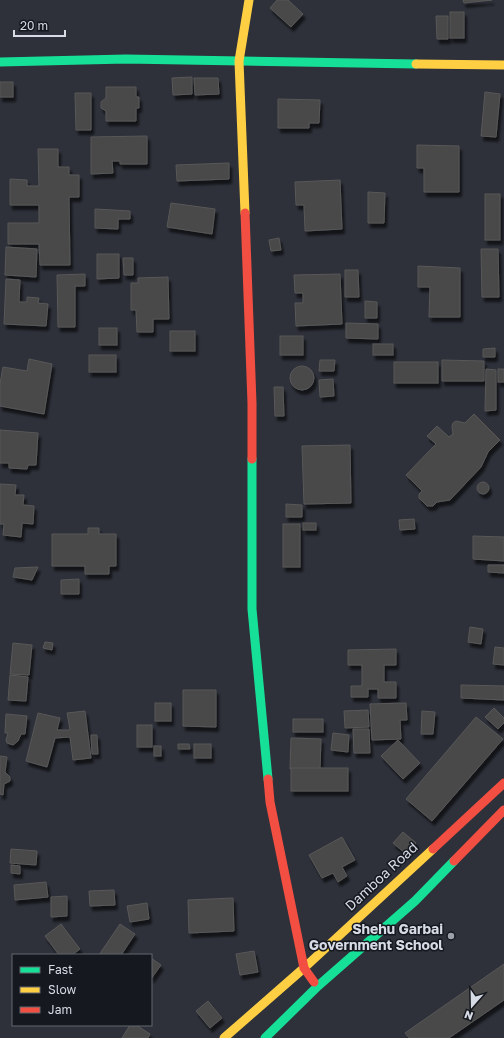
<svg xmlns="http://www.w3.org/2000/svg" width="504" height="1038" font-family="'Golos Text',sans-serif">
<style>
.building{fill:#484849;stroke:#585858;filter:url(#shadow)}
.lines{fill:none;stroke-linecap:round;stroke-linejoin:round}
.fast{stroke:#16e098;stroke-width:9}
.slow{stroke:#ffcf43;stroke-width:9}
.jam{stroke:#f24e42;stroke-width:9}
.poi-dot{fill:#9ba0a9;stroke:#15181e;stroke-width:1.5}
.labels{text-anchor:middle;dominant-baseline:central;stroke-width:3;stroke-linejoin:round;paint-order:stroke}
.street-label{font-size:14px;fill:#d6dbe5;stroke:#15181e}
.poi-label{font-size:14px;font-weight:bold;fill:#d6dbe5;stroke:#15181e;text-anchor:end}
</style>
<defs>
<filter id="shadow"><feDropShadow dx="2.5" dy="4.5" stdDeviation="1" flood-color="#0009"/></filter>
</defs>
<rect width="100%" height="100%" fill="#2e313a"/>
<g class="building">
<path d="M277 0H288L303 14 291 27 270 8Z"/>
<path d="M463 0H492L464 3Z"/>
<rect x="450" y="12" width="14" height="26"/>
<path d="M436 16H448V39H437Z"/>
<path d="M192 77V94L173 95 172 78Z"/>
<path d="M194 78H218L219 94 195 95Z"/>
<rect x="0" y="82" width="13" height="15"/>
<path d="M106 87H136V97H139V108H136V121H106V111L101 108V102L106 98Z"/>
<path d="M485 92 500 94 496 137 481 136Z"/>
<path d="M75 93H91V130H76Z"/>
<path d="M278 99 320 100 319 123H309V128H278Z"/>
<path d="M147 136V164H120V161H112L113 173 91 174V137Z"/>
<path d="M417 145 459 146V192H424V168H417Z"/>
<path d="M38 149H58V167H69V175H79V197H69L70 265H40L39 244H8V223H39V205H10V179L27 180V186H39Z"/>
<path d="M229 163V179L177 181 176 165Z"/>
<path d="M340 180 342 229 305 231 304 205H296L295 182Z"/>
<path d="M368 192 385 193 384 223H368Z"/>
<rect x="485" y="194" width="15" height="46"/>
<path d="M171 203 215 209 212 234 167 227Z"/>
<path d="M95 209 130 211V219H118V229L95 228Z"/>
<path d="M279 238 281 250 271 251 269 240Z"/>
<path d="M6 247 37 249 36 277 5 275Z"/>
<path d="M481 249H498L499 297H482Z"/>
<path d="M97 254H119V278L97 279Z"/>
<path d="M123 258H133V275H124Z"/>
<path d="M418 266 460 268V317H429L430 287H418Z"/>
<path d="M345 270H358L359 297H345Z"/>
<path d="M85 274V286H75V327H58L57 275Z"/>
<path d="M340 274 342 324 296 326 295 303H303V293H295L294 275Z"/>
<path d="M168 277 169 319H153V332H137L136 310H131V283H138V278Z"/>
<path d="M6 279 20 280 19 302H27V297L39 298 38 303 48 304 46 326 4 324Z"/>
<path d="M365 301 377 302V318H365Z"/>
<path d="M346 323 378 324V339L346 338Z"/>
<rect x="99" y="328" width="18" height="17"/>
<rect x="170" y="331" width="25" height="20"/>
<rect x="280" y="336" width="23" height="19"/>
<rect x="373" y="344" width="20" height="11"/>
<path d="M495 348V357H483V349Z"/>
<rect x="89" y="355" width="27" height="17"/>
<path d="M29 359 52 364 44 414 0 406V384L3 367 27 371Z"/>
<path d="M320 360H335L334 371H319Z"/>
<path d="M442 360 484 361V381H442Z"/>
<rect x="394" y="362" width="44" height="21"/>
<circle cx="302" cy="378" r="12"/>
<path d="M486 369 496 370V410L485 411Z"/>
<rect x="498" y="369" width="6" height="13"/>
<path d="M333 379 334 396 320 397 319 380Z"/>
<path d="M274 387H283L284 416H275Z"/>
<path d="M474 414 500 440 488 452 481 467 450 500 437 502 433 506H427L419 498V494L422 491 406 475 436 444 427 436 437 426 449 437 453 434 452 426 453 423 456 421 465 423Z"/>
<path d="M0 430 38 433 36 465H28L27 469 9 468V463H0Z"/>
<path d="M350 445 351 503 304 504 302 446Z"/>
<circle cx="483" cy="488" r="6"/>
<path d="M0 484 16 485 15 495H24L23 505 34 506 33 524 22 523 21 537 3 535 4 524H0Z"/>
<path d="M286 504 302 505V517H286Z"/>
<path d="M414 519 415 529 400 530 399 520Z"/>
<rect x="303" y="523" width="13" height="7"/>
<rect x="283" y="524" width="17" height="43"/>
<path d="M88 528H99V534H116V566H109V574H85V566H52V534H88Z"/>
<path d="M473 536 504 537V561L473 559Z"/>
<path d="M488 565H504V573L488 572Z"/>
<path d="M38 567 32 580 13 577 15 568Z"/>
<path d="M79 579V594H61V580Z"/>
<path d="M470 627 483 629 481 644 468 642Z"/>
<path d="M45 642 53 643 52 650 43 648Z"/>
<path d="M13 643 32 645 29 675 10 674Z"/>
<path d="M495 647 504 648V665L493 664Z"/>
<path d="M396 649V665H384V682H396V698H378V689H368V697H351V686H362V665H348V650Z"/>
<path d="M10 675 28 677 26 701 8 700Z"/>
<path d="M461 685 504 686V700L461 698Z"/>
<path d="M183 690H216V727L183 726Z"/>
<rect x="155" y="703" width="16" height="18"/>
<path d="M406 703 407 720H400L401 739 372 740 370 704Z"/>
<path d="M494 708 504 718V723L498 729 485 717Z"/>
<path d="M368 710 369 727 345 728 344 711Z"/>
<path d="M85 711 91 758 73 760 70 737 55 738 47 767 26 761 38 713 60 718 57 730H70L67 713Z"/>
<path d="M422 711 435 712 433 734H421Z"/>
<path d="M6 714 27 716 25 734H21L18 741 13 745 7 743 6 740 8 733H5Z"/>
<path d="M476 717 503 739 432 821 406 799Z"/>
<rect x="293" y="719" width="30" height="13"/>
<rect x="137" y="725" width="15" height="22"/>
<path d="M353 729H369L370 753H354Z"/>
<path d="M333 733 349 735 348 752 331 750Z"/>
<path d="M91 735H97L98 754H92Z"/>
<path d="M291 738 321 739 320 770 290 769Z"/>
<path d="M398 740 420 763 403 779 381 756Z"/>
<path d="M178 744H189L190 749H178Z"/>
<rect x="194" y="744" width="17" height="14"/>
<rect x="154" y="746" width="7" height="10"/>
<path d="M0 756 7 757 5 772 10 777V781L4 784 3 795 0 794Z"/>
<rect x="291" y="768" width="57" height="23"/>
<path d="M403 832 416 843 406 854 393 843Z"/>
<path d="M342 837 355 860 342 867 347 876 338 882 333 873 322 878 309 855Z"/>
<path d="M11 849 37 851 36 865 10 863Z"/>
<path d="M11 865 20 866V874L11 873Z"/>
<path d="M46 882 48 897 15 900 14 885Z"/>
<path d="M114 890 115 905 90 906 89 891Z"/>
<path d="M67 896V916L51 917V897Z"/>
<path d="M233 898 234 931 189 933 188 900Z"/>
<path d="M147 903 149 919 130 922 127 906Z"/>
<path d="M61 924 80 949 72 955H59L45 936Z"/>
<path d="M120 924 135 934 121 955H99Z"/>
<path d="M254 951 258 972 240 975 236 954Z"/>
<path d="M151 958 161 965 151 979Z"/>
<path d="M504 964V1000L449 1038H409L405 1033Z"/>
<path d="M208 1001 222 1018 210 1028 196 1011Z"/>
<path d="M130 1025H136L150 1034 148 1038H122Z"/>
</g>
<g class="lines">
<g class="fast">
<path d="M0 62 126 59 416 64"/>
<path d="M252 459V609L268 779"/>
<path d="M265 1038 318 986 415 901 454 861"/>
</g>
<g class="slow">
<path d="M416 64 504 65"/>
<path d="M245 213 239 61 249 0"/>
<path d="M224 1038 304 968 433 849"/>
</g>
<g class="jam">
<path d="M245 213 252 403V459"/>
<path d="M268 779 270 802 304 968 314 982"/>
<path d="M433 849 504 783"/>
<path d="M454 861 504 810"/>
</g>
</g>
<circle class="poi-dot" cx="451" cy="936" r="4"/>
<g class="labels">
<g class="street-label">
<text transform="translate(381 876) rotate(-43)">Damboa Road</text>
</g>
<g class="poi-label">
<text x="443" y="928">Shehu Garbai<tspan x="443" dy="16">Government School</tspan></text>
</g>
</g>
<rect x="12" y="954" width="140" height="72" fill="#15181e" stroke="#62666e"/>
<rect x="20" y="967" width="20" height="6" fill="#16e098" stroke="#62666e"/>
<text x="48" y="974" font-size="12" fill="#d6dbe5">Fast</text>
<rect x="20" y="987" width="20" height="6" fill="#ffcf43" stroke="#62666e"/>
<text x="48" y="994" font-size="12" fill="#d6dbe5">Slow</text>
<rect x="20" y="1007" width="20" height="6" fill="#f24e42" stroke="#62666e"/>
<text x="48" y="1014" font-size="12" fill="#d6dbe5">Jam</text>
<g transform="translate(472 1006) rotate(200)" stroke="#15181e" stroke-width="3" paint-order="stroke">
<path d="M0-3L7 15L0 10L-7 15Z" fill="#d6dbe5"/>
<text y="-6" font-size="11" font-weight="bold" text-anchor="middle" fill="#d6dbe5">N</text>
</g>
<path d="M14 30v6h51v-6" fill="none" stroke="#d6dbe5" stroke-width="2"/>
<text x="20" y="30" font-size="12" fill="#d6dbe5" stroke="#15181e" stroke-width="3" paint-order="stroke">20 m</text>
</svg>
